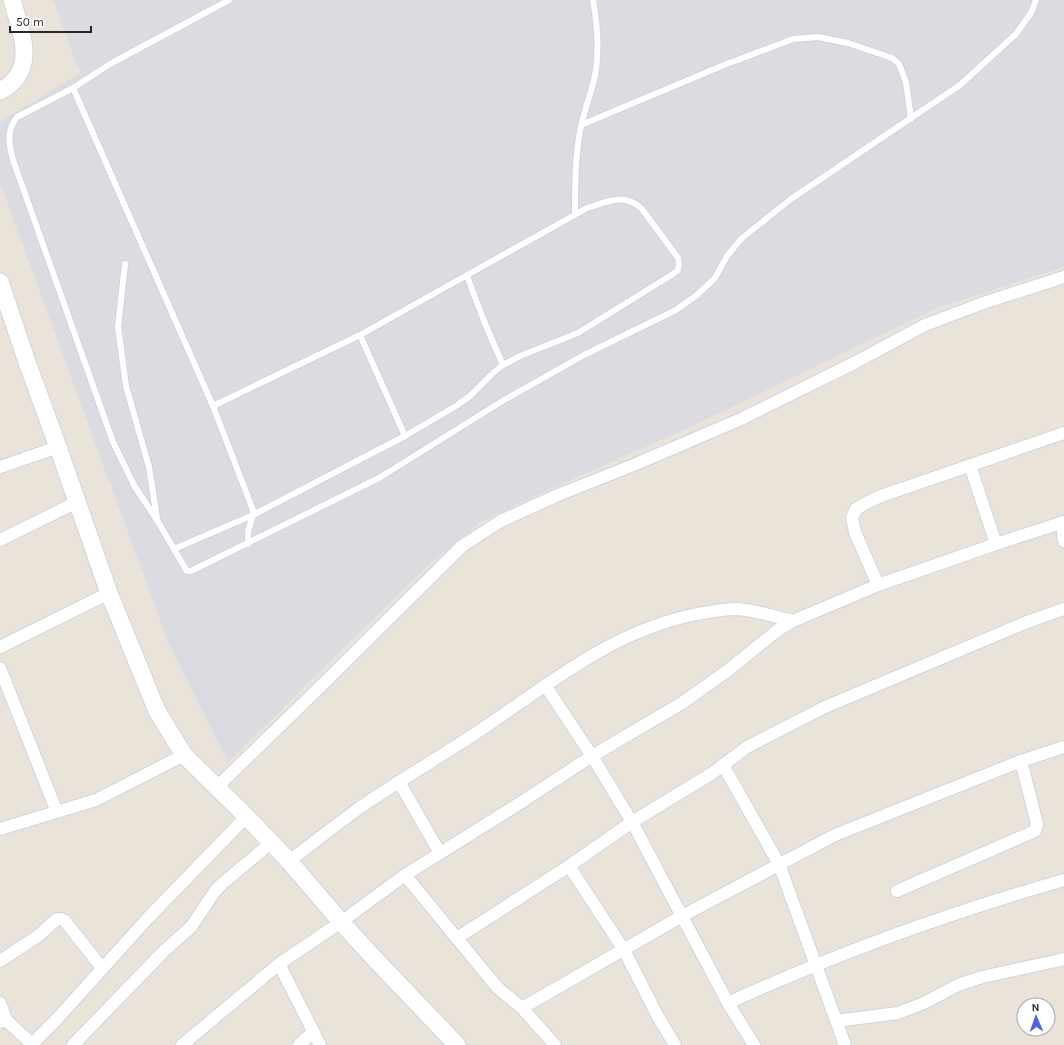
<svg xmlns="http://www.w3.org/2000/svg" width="1064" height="1045" font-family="Karla,sans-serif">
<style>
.industrial{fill:#dddbe2}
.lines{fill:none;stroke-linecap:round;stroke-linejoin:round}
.lane-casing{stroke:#d0d3df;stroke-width:8}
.street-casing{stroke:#d0d3df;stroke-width:14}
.secondary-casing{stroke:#d0d3df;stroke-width:19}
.lane{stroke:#fff;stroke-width:6}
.street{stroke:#fff;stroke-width:12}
.secondary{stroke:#fff;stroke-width:17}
</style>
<rect width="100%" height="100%" fill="#e9e3da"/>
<path class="industrial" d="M53 0H1064V267L937 308 686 429 548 490 481 522 427 566 228 762 168 642 0 183V122L80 73Z"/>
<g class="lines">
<g class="lane-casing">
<g id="lane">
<path d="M229 0 110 64 73 88 213 406 253 510V515L248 531V544"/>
<path d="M73 88 17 117C6 131 9 144 13 160L113 442 135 487 157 520 185 568 187 571H191L379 478 504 400 584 355 676 310 697 295 715 278 727 256 742 238 791 199 960 85 1016 34 1031 13 1036 0"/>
<path d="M581 125 724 65 793 39 818 37 848 43 892 58 899 64 906 82 911 119"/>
<path d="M575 214C575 184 575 155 581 126 585 107 593 89 596 70 599 47 597 22 593 0"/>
<path d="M125 264 118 327 126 386 149 467 157 518"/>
<path d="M467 276 484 321 503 365"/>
<path d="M360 335 405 436"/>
<path d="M174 549 253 515 405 436 456 406 470 396 493 373 503 365 520 356 578 333 673 274 678 270 679 264 678 258 642 209C624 192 607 202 587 208L360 335 213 406"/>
</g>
</g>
<g class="street-casing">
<g id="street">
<path d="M970 465 996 544"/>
<path d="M0 467 58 447"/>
<path d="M1062 522 1064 541"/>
<path d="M0 540 77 502"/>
<path d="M878 585 855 532 852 518 856 509 868 502 881 496 1064 433"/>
<path d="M0 647 109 593"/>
<path d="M0 668 57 812"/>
<path d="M545 685 592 756 632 822 728 1003 754 1045"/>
<path d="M723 765 779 864 845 1045"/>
<path d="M399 782 440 853"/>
<path d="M217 787 323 684 462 546 501 521 558 495 636 464 741 419 856 362 925 325 986 302 1064 277"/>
<path d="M0 829 96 800 184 755"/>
<path d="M289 861C313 843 337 824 362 806 400 780 440 757 479 731 548 685 609 633 692 615 707 612 722 609 737 609 756 610 775 617 793 621"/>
<path d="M569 866 624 950 656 1013 675 1045"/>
<path d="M405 875 487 975 498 988 522 1008 555 1045"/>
<path d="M897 891 1035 831 1037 824 1021 761"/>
<path d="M457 938 569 866 632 822 711 774 747 747 825 707 1027 622 1064 609"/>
<path d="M0 961 38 936 57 919H61L65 921 102 968"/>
<path d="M279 964 320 1045"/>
<path d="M0 1003 6 1020"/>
<path d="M728 1003C837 953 949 913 1064 880"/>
<path d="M522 1008 682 916 835 835 1021 761 1064 747"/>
<path d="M836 1021 898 1013 924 1003 958 985 982 977 1064 959"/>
<path d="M0 1022 6 1020 32 1044"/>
<path d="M31 1045 56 1020 148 918 246 817"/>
<path d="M73 1045 165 950 191 927 215 891 223 883 272 842"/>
<path d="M182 1045 279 964 341 922 405 875 517 805 592 756 682 703 727 671 778 630 793 621 878 585 996 544 1064 522"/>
<path d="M299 1045 313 1032"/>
</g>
</g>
<g class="secondary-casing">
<g id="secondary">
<path d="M0 91C39 70 21 33 12 0"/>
<path d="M0 282 27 362 58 447 109 593 157 711 184 755 239 809 289 861 341 922 373 957 457 1045"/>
</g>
</g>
<use href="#lane" class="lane"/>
<use href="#street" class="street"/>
<use href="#secondary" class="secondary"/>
</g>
<g transform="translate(1036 1017) rotate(358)"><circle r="19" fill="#ffffff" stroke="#a9a9a9"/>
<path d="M0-3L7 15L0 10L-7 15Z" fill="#4964e7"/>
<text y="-6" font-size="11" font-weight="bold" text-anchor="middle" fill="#282828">N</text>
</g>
<path d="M10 26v6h81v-6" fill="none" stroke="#282828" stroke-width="2"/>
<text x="16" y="26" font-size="12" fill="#282828" stroke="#ffffff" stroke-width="3" paint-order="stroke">50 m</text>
</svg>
